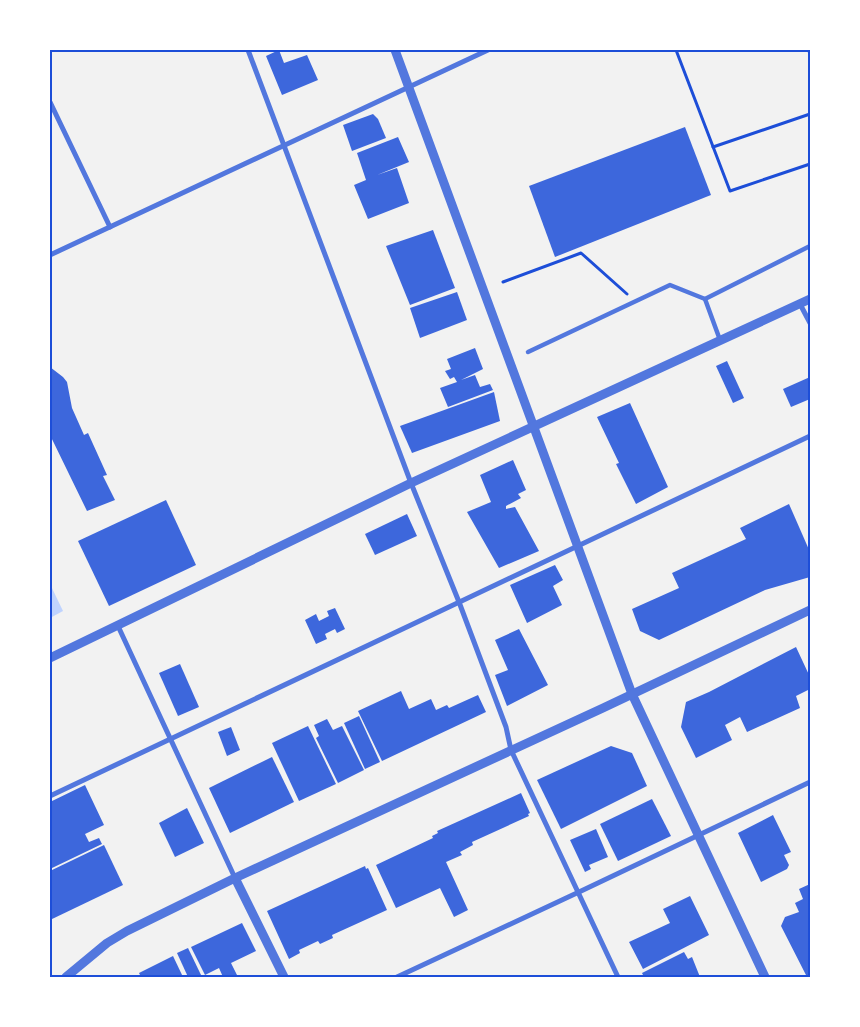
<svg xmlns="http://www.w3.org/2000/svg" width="860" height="1027" font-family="Lato,sans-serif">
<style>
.water{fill:#bfd3fe}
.building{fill:#3d67dc}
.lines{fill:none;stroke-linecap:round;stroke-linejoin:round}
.path{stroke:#1d4ed8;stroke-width:3}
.pedestrian{stroke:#5277de;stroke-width:4.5}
.minor{stroke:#5277de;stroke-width:5}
.tertiary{stroke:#5277de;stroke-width:9}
.neatline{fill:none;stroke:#1d4ed8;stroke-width:2}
</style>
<rect width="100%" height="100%" fill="#f2f2f2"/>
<path class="water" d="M50 584 63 611 50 618Z"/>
<g class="building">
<path d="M279 50 284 63 307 55 318 80 282 95 266 56Z"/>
<path d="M373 114 378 119 386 138 352 151 343 125Z"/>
<path d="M685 127 711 195 555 257 529 186Z"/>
<path d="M398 137 409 162 377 175 397 168 409 203 368 219 354 185 366 180 357 153Z"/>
<path d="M433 230 455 288 410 305 386 246Z"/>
<path d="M457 292 467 320 420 338 410 308Z"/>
<path d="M475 348 483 369 461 380 475 375 480 387 490 384 493 390 448 407 440 388 457 382 454 377 450 379 445 371 451 369 447 359Z"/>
<path d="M727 361 744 398 733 403 716 366Z"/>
<path d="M50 367 63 377 67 382 72 408 84 435 88 433 107 475 103 476 115 500 87 511 50 435Z"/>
<path d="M810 377V399L791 407 783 389Z"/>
<path d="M494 392 500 421 412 453 400 426Z"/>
<path d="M630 403 668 487 636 504 616 464 619 463 597 417Z"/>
<path d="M513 460 526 490 518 494 521 498 506 506V509L515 507 539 551 499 568 467 512 491 502 480 475Z"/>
<path d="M166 500 196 565 109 606 78 541Z"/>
<path d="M789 504 810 552V577L765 590 659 640 640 631 632 609 679 588 672 573 746 539 740 528Z"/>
<path d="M407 514 417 536 375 555 365 534Z"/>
<path d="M555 565 563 580 553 586 562 605 527 623 510 585Z"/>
<path d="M335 608 345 629 337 633 335 629 325 634 327 639 316 644 305 620 316 614 319 621 329 616 327 611Z"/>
<path d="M519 629 548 685 507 706 495 675 508 670 495 640Z"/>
<path d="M796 647 810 677V689L796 696 800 708 747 732 740 717 725 725 732 740 696 758 681 727 686 702 709 692Z"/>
<path d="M180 664 199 707 178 716 159 673Z"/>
<path d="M401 691 409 709 431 699 436 710 447 705 449 708 478 695 486 712 382 761 358 711Z"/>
<path d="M359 716 380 762 365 769 344 723Z"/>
<path d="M327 719 333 730 342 726 364 770 338 783 316 738 319 736 314 725Z"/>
<path d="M308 726 336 784 299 801 272 743Z"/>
<path d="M231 727 240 750 227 756 218 732Z"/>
<path d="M611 746 632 753 647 786 561 829 537 780Z"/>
<path d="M272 757 294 802 230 833 209 788Z"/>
<path d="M85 785 104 825 85 834 89 842 99 838 102 844 50 869V802Z"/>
<path d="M521 793 530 813 528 814 529 816 472 842 473 845 460 852 462 855 446 862 468 910 454 917 440 888 396 908 376 865 433 838 432 836 438 833 437 831Z"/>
<path d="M652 799 671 836 618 861 600 824Z"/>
<path d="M187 808 204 843 175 857 159 823Z"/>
<path d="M773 815 791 852 784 855 789 865 787 869 761 882 738 833Z"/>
<path d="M596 829 608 857 589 865 591 869 585 872 570 840Z"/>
<path d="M104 845 123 885 50 920V871Z"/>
<path d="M365 866 366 869 368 868 387 910 332 935 333 938 320 944 318 941 299 950 300 953 289 959 267 911Z"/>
<path d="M810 884V977H807L781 926 785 917 799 912 795 903 803 899 799 889Z"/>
<path d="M690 896 709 935 643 969 629 942 670 923 663 909Z"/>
<path d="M242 923 256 951 231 963 238 977H223L219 968 205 975 191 947Z"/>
<path d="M188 948 202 977H188L177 953Z"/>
<path d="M684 952 688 959 692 957 700 977H644L642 973Z"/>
<path d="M173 956 183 977H141L139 973Z"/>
</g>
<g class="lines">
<g class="path">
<path d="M676 50 730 191 810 164"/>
<path d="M808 50 810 53"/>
<path d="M713 147 810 114"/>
<path d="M503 282 581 253 627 294"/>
</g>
<g class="pedestrian">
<path d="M720 340 705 299 810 246"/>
<path d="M528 352 670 285 705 299"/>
</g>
<g class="minor">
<path d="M248 50 411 483 459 602 506 727 511 750 618 977"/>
<path d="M50 102 110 227"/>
<path d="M50 255 488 50"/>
<path d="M800 304 810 323"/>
<path d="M118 626 235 878"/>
<path d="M50 796C303 675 557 557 810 436"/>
<path d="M397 977 579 892 810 782"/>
</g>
<g class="tertiary">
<path d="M395 50 632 694 765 977"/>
<path d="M50 658 411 483 810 299"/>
<path d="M235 878 284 977"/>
<path d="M66 977 107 943 127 931 235 878 603 708 810 610"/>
</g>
</g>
<rect width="860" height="1027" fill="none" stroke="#ffffff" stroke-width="102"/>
<rect x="51" y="51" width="758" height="925" class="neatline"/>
</svg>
